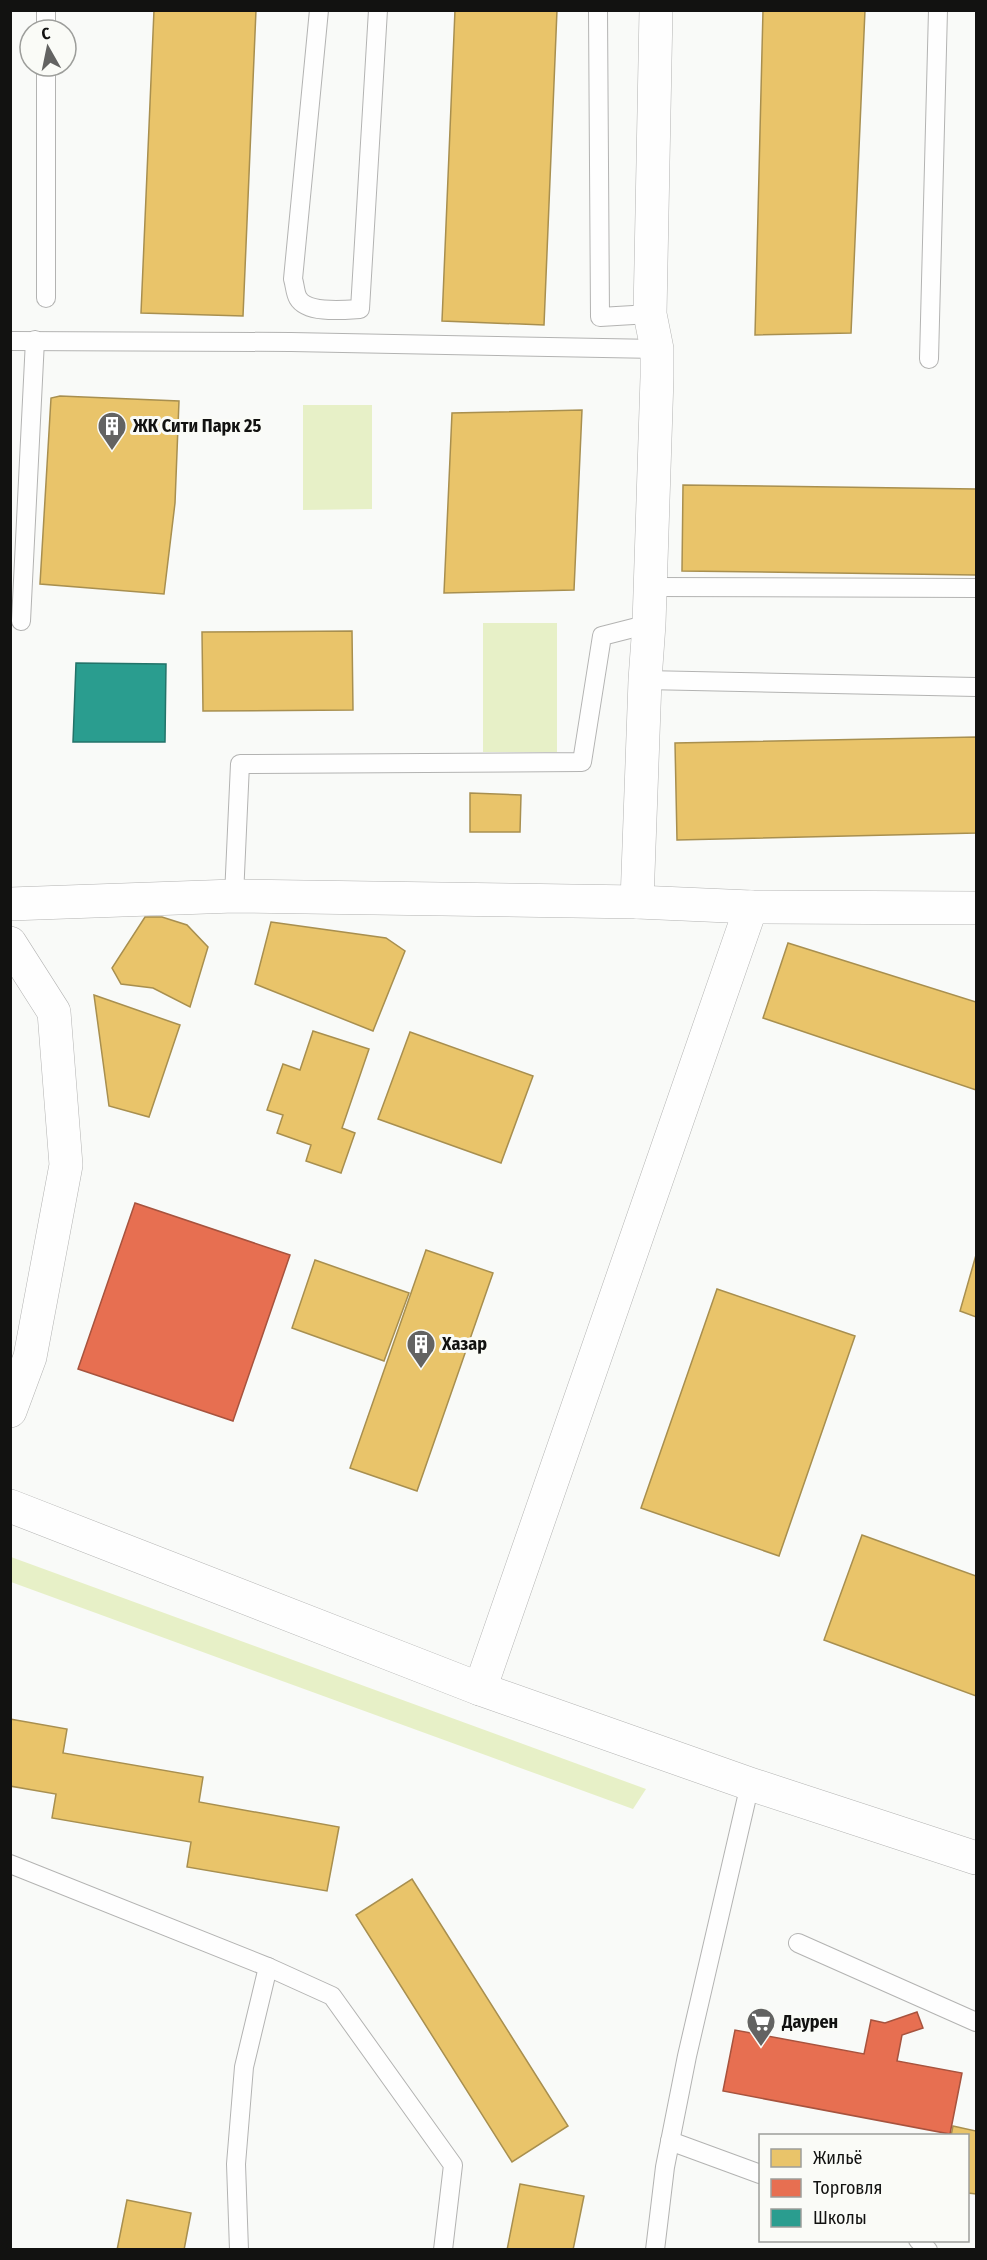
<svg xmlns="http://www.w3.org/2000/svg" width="987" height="2260" font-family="'Fira Sans Condensed',sans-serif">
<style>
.green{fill:#e7f0c7}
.homes{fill:#e9c46a;stroke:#a88f4f;stroke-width:1.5}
.shops{fill:#e76f51;stroke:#a7533e;stroke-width:1.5}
.schools{fill:#2a9d8f;stroke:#237369;stroke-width:1.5}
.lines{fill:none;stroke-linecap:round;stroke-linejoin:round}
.service-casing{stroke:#b3b3b2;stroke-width:20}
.minor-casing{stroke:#b3b3b2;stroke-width:34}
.secondary-casing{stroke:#b3b3b2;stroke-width:34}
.service{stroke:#fefefe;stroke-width:18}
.minor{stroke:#fefefe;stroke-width:33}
.secondary{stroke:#fefefe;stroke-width:33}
.labels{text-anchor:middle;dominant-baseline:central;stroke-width:6;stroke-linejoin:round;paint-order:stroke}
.poi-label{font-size:18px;font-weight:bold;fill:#121211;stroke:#fafbf7;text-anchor:start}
</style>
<rect width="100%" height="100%" fill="#f9faf8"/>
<g class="green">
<path d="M303 405H372V509L303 510Z"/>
<rect x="483" y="623" width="74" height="129"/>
<path d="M10 1557H11L646 1789 633 1809 11 1582Z"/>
</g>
<g class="homes">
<path d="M154 10H256L243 316 141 313Z"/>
<path d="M455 10H557L544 325 442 321Z"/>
<path d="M763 10H865L851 333 755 335Z"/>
<path d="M60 396 179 401 175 503 164 594 40 584 51 398Z"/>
<path d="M582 410 574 590 444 593 452 413Z"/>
<path d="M683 485 976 489V575L682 571Z"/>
<path d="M352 631 353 710 203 711 202 632Z"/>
<path d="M976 737V833L677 840 675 743Z"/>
<path d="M470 793 521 795 520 832H470Z"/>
<path d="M145 917H162L187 925 208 947 190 1007 153 988 121 984 112 968Z"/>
<path d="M271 922 386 938 405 951 373 1031 255 984Z"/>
<path d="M788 943 976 1002V1090L763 1018Z"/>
<path d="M94 995 180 1025 149 1117 109 1106Z"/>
<path d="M313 1031 369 1049 342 1128 355 1133 341 1173 306 1161 311 1145 277 1133 283 1115 267 1110 283 1064 300 1070Z"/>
<path d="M410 1032 533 1076 501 1163 378 1119Z"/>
<path d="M426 1250 493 1273 417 1491 350 1468Z"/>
<path d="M976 1255V1317L960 1311Z"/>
<path d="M315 1260 409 1293 384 1361 292 1328Z"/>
<path d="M717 1289 855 1336 779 1556 641 1508Z"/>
<path d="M862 1535 976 1576V1696L824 1640Z"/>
<path d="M10 1719 67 1729 63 1753 203 1777 199 1802 339 1827 327 1891 187 1867 191 1842 52 1818 56 1794 10 1786Z"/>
<path d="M412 1879 568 2126 512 2162 356 1915Z"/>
<path d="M953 2126 976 2131V2194L968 2193V2136H951Z"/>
<path d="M520 2184 584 2196 573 2250H507Z"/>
<path d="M127 2200 191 2213 184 2250H117Z"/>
</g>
<g class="shops">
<path d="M135 1203 290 1255 233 1421 78 1369Z"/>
<path d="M917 2012 923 2028 902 2035 897 2061 962 2073 950 2134 723 2091 735 2030 864 2054 871 2020 885 2023Z"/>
</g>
<path class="schools" d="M76 663 166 664 165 742H73Z"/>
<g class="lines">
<g class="service-casing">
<g id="service">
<path d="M46 10V30"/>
<path d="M319 10 293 279C295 285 295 293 298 298 307 314 344 310 360 309L378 10"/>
<path d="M598 10 600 317 650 314"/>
<path d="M46 66V298"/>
<path d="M10 341 291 342 657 349"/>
<path d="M929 359 938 10"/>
<path d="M650 587 976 588"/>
<path d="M21 621 35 340"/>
<path d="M645 680 976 687"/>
<path d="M234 896 240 764 582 762 602 636 649 624"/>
<path d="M10 1864 268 1967 332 1996 453 2165 443 2250"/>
<path d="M798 1943 976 2022"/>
<path d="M670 2141 760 2174"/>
<path d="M918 2240 928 2250"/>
<path d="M239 2250 236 2164 244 2067 268 1967"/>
<path d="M655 2250 665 2167 687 2056 750 1784"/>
</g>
</g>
<g class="minor-casing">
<g id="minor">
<path d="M637 902 645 680 649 624 657 377V349L650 314 656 10"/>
<path d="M10 904 234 896 637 902 751 907 976 908"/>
<path d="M10 943 54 1012 66 1165 30 1357 10 1411"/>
<path d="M480 1689 751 907"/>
</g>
</g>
<g class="secondary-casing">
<path id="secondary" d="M10 1506 480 1689 750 1784 976 1858"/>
</g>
<use href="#service" class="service"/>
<use href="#minor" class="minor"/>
<use href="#secondary" class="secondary"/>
</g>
<defs>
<g id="building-pin" transform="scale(1.5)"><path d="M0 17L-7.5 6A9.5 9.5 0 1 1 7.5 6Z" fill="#636362" stroke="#fafbf7"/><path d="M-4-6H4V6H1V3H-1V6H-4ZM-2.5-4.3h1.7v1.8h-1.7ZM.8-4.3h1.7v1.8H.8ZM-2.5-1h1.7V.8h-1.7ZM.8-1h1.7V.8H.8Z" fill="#fff"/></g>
<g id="supermarket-pin" transform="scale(1.5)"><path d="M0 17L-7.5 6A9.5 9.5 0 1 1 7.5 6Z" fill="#636362" stroke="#fafbf7"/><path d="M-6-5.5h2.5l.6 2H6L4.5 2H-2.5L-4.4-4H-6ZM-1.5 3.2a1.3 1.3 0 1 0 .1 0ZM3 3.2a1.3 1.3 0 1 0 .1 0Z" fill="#fff"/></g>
</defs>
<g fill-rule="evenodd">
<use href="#building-pin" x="112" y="426"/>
<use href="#building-pin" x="421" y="1344"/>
<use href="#supermarket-pin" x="761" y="2022"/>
</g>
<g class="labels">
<g class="poi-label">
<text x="133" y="426">ЖК Сити Парк 25</text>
<text x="442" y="1344">Хазар</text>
<text x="782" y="2022">Даурен</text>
</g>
</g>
<rect width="987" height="2260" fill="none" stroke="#121211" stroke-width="24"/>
<rect x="759" y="2134" width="210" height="108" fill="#fafbf7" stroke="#9d9e9b" stroke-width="1.5"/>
<rect x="771" y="2149" width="30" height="18" fill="#e9c46a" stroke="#9d9e9b" stroke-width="1.5"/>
<text x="813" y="2164" font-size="18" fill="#121211">Жильё</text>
<rect x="771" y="2179" width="30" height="18" fill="#e76f51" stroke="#9d9e9b" stroke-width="1.5"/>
<text x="813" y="2194" font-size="18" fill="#121211">Торговля</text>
<rect x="771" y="2209" width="30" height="18" fill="#2a9d8f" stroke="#9d9e9b" stroke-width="1.5"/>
<text x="813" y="2224" font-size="18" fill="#121211">Школы</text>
<g transform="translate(48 48) rotate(351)"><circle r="28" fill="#fafbf7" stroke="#9d9e9b" stroke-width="1.5"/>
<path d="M0-4.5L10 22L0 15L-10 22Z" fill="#636362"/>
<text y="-9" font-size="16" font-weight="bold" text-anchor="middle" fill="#121211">С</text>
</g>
</svg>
